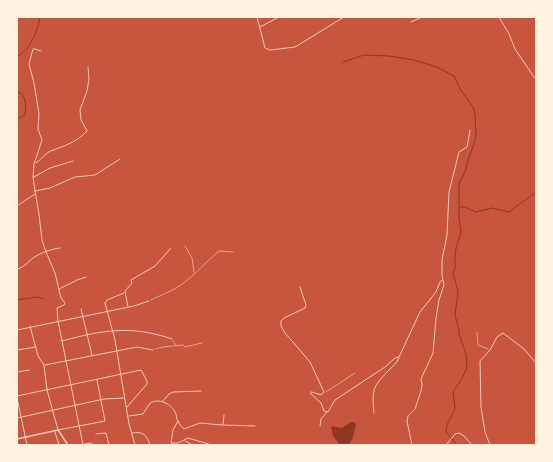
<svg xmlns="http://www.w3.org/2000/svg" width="553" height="462" font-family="'Exo 2',sans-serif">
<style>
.water{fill:#8f3625}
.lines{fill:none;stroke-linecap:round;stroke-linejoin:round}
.stream{stroke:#8f3625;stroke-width:1}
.path{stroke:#fff3e0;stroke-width:0.5}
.minor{stroke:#f1ccb7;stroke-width:1}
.tertiary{stroke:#f1ccb7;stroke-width:1.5}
</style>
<rect width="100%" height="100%" fill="#c8553d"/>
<path class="water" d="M351 422H354L356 425 352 440 348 445H340L333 436 331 426 342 428Z"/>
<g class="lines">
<g class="stream">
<path d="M17 56C29 52 39 29 40 17"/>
<path d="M343 62 364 55 389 56 414 60 437 67 454 76 460 89 473 107 475 114 476 135 474 144 467 163 466 169 459 184V217L461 232 456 248 455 258V269L453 273 458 292 455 315 459 330V334L466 354 467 364 466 370 461 380 453 392 455 409 447 425 446 432 457 445"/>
<path d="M17 91C27 96 26 105 25 115L17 119"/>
<path d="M460 207H465L476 212 492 208 509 212 536 192"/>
<path d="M17 300 38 297 43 299"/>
</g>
<g class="path">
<path d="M185 246 192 258 194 272"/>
<path d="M151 300C161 295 173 291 182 284 195 275 206 262 219 251L233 252"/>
<path d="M477 332 478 345 488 349"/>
<path d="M173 341 176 345"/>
<path d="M155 349 163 347 183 345 185 347 202 343"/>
<path d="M326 392 355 373"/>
</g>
<g class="minor">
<path d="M257 17 265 48 270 50 295 47 344 17"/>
<path d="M499 17 509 34 515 49 536 80"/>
<path d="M411 22 422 17"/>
<path d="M260 27 279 17"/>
<path d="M41 51 35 49H33L29 64 34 83 39 114 38 129 42 140 34 164 33 177 35 191 39 214 42 240 46 252 55 273 61 298 65 303 64 305 57 308 58 321 83 445"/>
<path d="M36 163C41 160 45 153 51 151 64 146 77 142 87 131L81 120 80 110 87 91 89 79 88 67"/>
<path d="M34 177 50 168 73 161"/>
<path d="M35 191 50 188 75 177 95 175 120 159"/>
<path d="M17 206 35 194"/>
<path d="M17 269C25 267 27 263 33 258 40 253 51 249 60 248"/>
<path d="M300 287 306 305 305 308 284 318 281 321V326L285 333 310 362 324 392 321 395 312 392"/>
<path d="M59 289 77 280 86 277"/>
<path d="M124 293 107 300 105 303 115 340 129 424 135 445"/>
<path d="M128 307 125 291 132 283 131 280 155 266 171 248"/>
<path d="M81 309 92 355"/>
<path d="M30 326 38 356 44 365 47 390 58 430 105 421 97 380"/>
<path d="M17 330 134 306 149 301"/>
<path d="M62 341C102 330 132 325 172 339"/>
<path d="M17 350 36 347"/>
<path d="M45 365 137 347 153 350"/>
<path d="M17 372 29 370"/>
<path d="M311 392V394L321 403 324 411 328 412 335 400 385 367 395 358 399 357 420 312 436 292 440 282 442 280"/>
<path d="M17 396 141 370 147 381V384L127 407"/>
<path d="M17 398 27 445"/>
<path d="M163 401 169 394 173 392 201 391"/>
<path d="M374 413C372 389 372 388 389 370 393 366 397 363 399 358"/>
<path d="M129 416 143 414 150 403C159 398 170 403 175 412 177 415 176 419 178 421 179 424 182 427 184 429L200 423 222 425 255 426"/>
<path d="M17 418 104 399 124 398"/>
<path d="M178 421 173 430 171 443H178L188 438 212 445"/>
<path d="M223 424 224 415"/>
<path d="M320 426 321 419 327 412"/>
<path d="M55 432 59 445"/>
<path d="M132 433C143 431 147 435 150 445"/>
<path d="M96 434 106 433 109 445"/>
<path d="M185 441 193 445"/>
<path d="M79 445 92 443"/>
<path d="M412 445 407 421 408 416 415 409 421 391 422 385 421 379 433 353 436 318 439 300 444 285 442 276V260L447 235 449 192 459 152 467 147 470 130"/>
<path d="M446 445 455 434 459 433 464 436 472 445"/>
<path d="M490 445 485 432 481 407 480 361 490 350 497 337 503 333 524 349 536 363"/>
</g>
<path class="tertiary" d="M17 439 58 430 68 445"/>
</g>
<rect width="553" height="462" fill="none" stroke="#fff3e0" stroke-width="36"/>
</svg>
